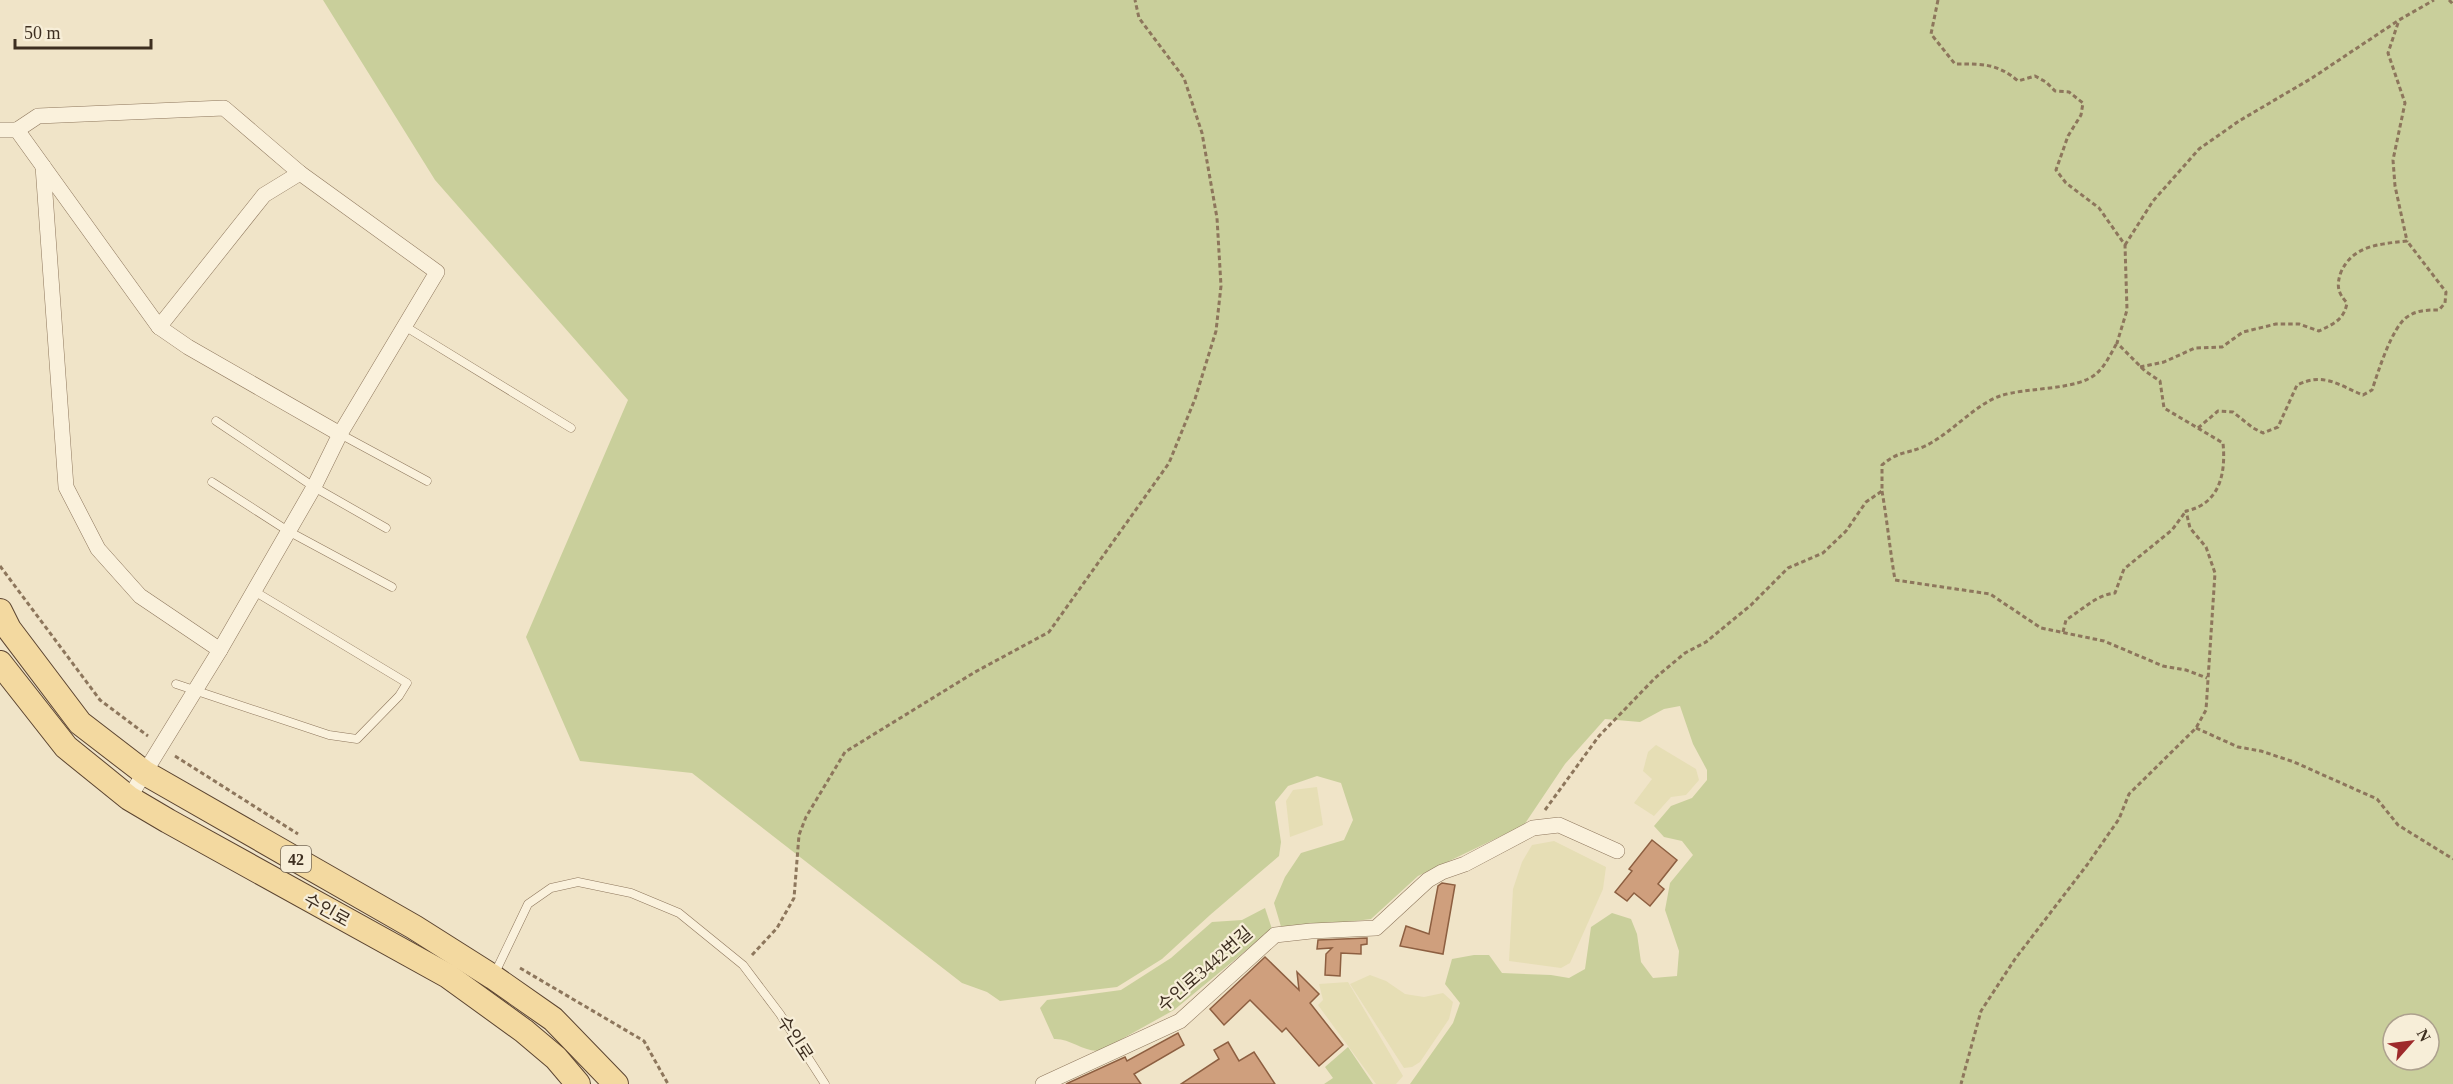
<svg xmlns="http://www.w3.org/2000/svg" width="2453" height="1084" font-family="'Times New Roman','Noto Sans KR',serif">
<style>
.farmland{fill:#e6deb5}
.green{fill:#c9cf9b;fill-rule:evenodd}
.building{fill:#cf9f7d;stroke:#8d5f41;stroke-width:1.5}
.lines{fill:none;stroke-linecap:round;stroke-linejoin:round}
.lane-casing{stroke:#8d765c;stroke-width:9}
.street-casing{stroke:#8d765c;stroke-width:16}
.primary-casing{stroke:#5b4430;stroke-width:26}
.path{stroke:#8d765c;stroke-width:3;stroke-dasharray:4.5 3;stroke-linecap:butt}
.lane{stroke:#faf1dc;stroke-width:8}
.street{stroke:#faf1dc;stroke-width:15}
.primary{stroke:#f3d9a0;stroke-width:24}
.labels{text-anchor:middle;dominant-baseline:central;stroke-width:4.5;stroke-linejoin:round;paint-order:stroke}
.shield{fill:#f7eed8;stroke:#756857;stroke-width:1.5}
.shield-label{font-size:16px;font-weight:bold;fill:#3d2e20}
.street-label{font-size:18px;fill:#3d2e20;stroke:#f7eed8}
</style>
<rect width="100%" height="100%" fill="#f0e4c8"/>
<g class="farmland">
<path d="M1656 745 1696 769 1699 780 1686 795 1671 797 1654 816 1634 803 1652 779 1643 771 1648 752Z"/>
<path d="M1317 787 1323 825 1290 837 1286 801 1293 790Z"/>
<path d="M1554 841 1606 867 1603 889 1570 963 1561 968 1509 961 1513 889 1522 862 1532 845Z"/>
<path d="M1370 975 1386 981 1405 994 1424 997 1443 993 1453 1002 1449 1019 1420 1062 1412 1067 1404 1068 1350 984Z"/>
<path d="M1348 982 1403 1076 1396 1084H1376L1318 1005 1323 1000 1319 984Z"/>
</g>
<g class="green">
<path d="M323 0H2453V1084H1410L1453 1023 1460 1003 1445 984 1452 959 1474 955H1489L1502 973 1551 975 1569 978 1585 969 1591 927 1612 913 1631 919 1637 934 1641 962 1653 978 1677 976 1679 951 1665 910 1670 883 1693 855 1682 841 1664 837 1654 826 1671 806 1692 798 1707 780V770L1693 744 1680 706 1664 709 1640 722 1605 719 1565 764 1524 825 1418 876 1371 919 1282 930 1274 903 1285 877 1301 853 1344 840 1353 820 1341 783 1317 776 1288 786 1275 802 1281 842 1279 856 1210 915 1162 959 1117 987 1000 1001 987 992 962 983 692 773 580 761 526 637 628 400 435 180ZM2393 1024H2429V1060H2393Z"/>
<path d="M1265 908 1272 929 1174 1010 1102 1050C1085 1054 1071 1038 1054 1039L1040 1008 1047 1000 1121 990 1171 958 1212 922 1242 920Z"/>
<path d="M1348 1047 1373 1084H1324L1333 1078 1325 1067Z"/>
</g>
<g class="building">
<path d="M1652 840 1677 860 1658 884 1664 889 1650 906 1634 893 1627 901 1615 892 1632 871 1629 869Z"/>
<path d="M1442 883 1455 885 1443 954 1400 946 1406 926 1429 934 1438 886Z"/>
<path d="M1367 938V944L1361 945V954L1341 953 1340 976 1325 975 1326 954 1332 948 1317 949 1318 940Z"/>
<path d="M1265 957 1299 990 1297 972 1319 994 1310 1003 1343 1045 1319 1066 1286 1028 1282 1032 1250 1000 1224 1025 1210 1009Z"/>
<path d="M1178 1033 1184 1045 1134 1074 1141 1084H1066L1125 1057 1127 1061Z"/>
<path d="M1228 1042 1239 1061 1254 1052 1275 1084H1181L1219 1059 1214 1050Z"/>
</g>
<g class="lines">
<g class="lane-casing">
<g id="lane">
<path d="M406 327 571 428"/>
<path d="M216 421 314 487 386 528"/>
<path d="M340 434 427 481"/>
<path d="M212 482 288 531 392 587"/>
<path d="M176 684 329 735 357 739 399 696 407 683 254 591"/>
<path d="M494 975 528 904 551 888 578 882 631 893 679 913 743 965 780 1014 825 1084"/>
</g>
</g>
<g class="street-casing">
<g id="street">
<path d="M0 130H17L159 327"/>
<path d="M17 130 38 116 224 108 300 173"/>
<path d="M43 166 66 487 98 549 140 596 220 650"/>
<path d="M129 798 220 650 314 487 340 434 437 272 300 173 264 195 159 327 188 347 340 434"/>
<path d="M1043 1084 1180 1021 1275 935 1311 931 1376 928 1428 880 1442 872 1465 864 1533 828 1559 825 1617 851"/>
</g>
</g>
<g class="primary-casing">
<g id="primary">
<path d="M0 611 9 629 80 723 145 773 414 927 493 977 553 1019 616 1084"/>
<path d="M0 663 66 747 129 798 168 821 448 976 524 1031 556 1058 578 1084"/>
</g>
</g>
<g class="path">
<path d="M1938 0 1931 34 1955 64C1982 64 1997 63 2018 81L2035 76 2046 82 2055 91 2069 92 2083 103 2081 115 2068 136 2056 170 2066 183 2099 208 2125 245 2127 310 2117 343 2145 371 2160 381 2164 408 2223 443C2226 473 2220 504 2186 511L2190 528 2206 547 2215 573 2206 710 2196 728 2129 794 2119 819 2087 865 2015 959 1981 1011 1961 1084"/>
<path d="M2449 0 2453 4"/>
<path d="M2125 245 2153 201 2199 149 2239 121 2312 78 2399 20 2434 0"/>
<path d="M2140 367 2164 362 2195 348 2222 347 2243 332 2276 324H2299L2319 331C2333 324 2344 320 2347 303 2338 293 2336 286 2341 272 2353 245 2380 244 2407 241L2395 186 2393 160 2405 103 2388 53 2399 20"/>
<path d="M2198 428 2218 411 2233 412 2253 428 2263 433 2278 427 2297 385C2324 372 2338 385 2363 395L2372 390C2378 372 2392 327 2407 317 2417 310 2427 310 2439 310L2445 303 2446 292 2407 241"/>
<path d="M1882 491C1887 520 1890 550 1895 580L1990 594 2041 628 2104 641 2163 666 2186 670 2207 678"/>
<path d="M0 566 100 700 148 736"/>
<path d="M2063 632 2066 620C2082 610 2096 595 2115 593L2124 569 2172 530 2186 511"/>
<path d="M2196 728 2238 747 2261 751 2294 762 2377 799 2398 825 2453 859"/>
<path d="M175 756 298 834"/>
<path d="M1545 810 1599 736 1655 678 1685 653 1706 642 1751 605 1788 568 1823 553 1846 531 1866 502 1882 491V465C1898 451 1906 454 1923 447 1950 435 1974 405 2000 396 2025 387 2078 391 2097 373 2106 365 2111 353 2117 343"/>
<path d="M752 955 777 928 794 898 799 835 806 817 845 752 975 672 1049 632 1169 463 1195 399 1216 331 1221 286 1217 218 1202 133 1184 78 1139 18 1135 0"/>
<path d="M520 968 644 1041 668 1084"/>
</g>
<use href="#lane" class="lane"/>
<use href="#street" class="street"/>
<use href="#primary" class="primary"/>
</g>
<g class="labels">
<rect class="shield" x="281" y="846" width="30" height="26" rx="4.5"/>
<g class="shield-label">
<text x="296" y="859">42</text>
</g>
<g class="street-label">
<text transform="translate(327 910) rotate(29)">수인로</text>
<text transform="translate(1205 969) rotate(-41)">수인로3442번길</text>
<text transform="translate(795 1038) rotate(57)">수인로</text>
</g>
</g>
<g transform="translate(2411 1042) rotate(62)"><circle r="28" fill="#f7eed8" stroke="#ada18e" stroke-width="1.5"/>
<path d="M0-4.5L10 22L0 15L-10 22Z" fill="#9e2a2b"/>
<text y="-9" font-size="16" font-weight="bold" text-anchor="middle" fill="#3d2e20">N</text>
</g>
<path d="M15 39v9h136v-9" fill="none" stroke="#3d2e20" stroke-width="3"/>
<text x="24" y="39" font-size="18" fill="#3d2e20" stroke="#f7eed8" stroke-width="4.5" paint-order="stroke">50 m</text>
</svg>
